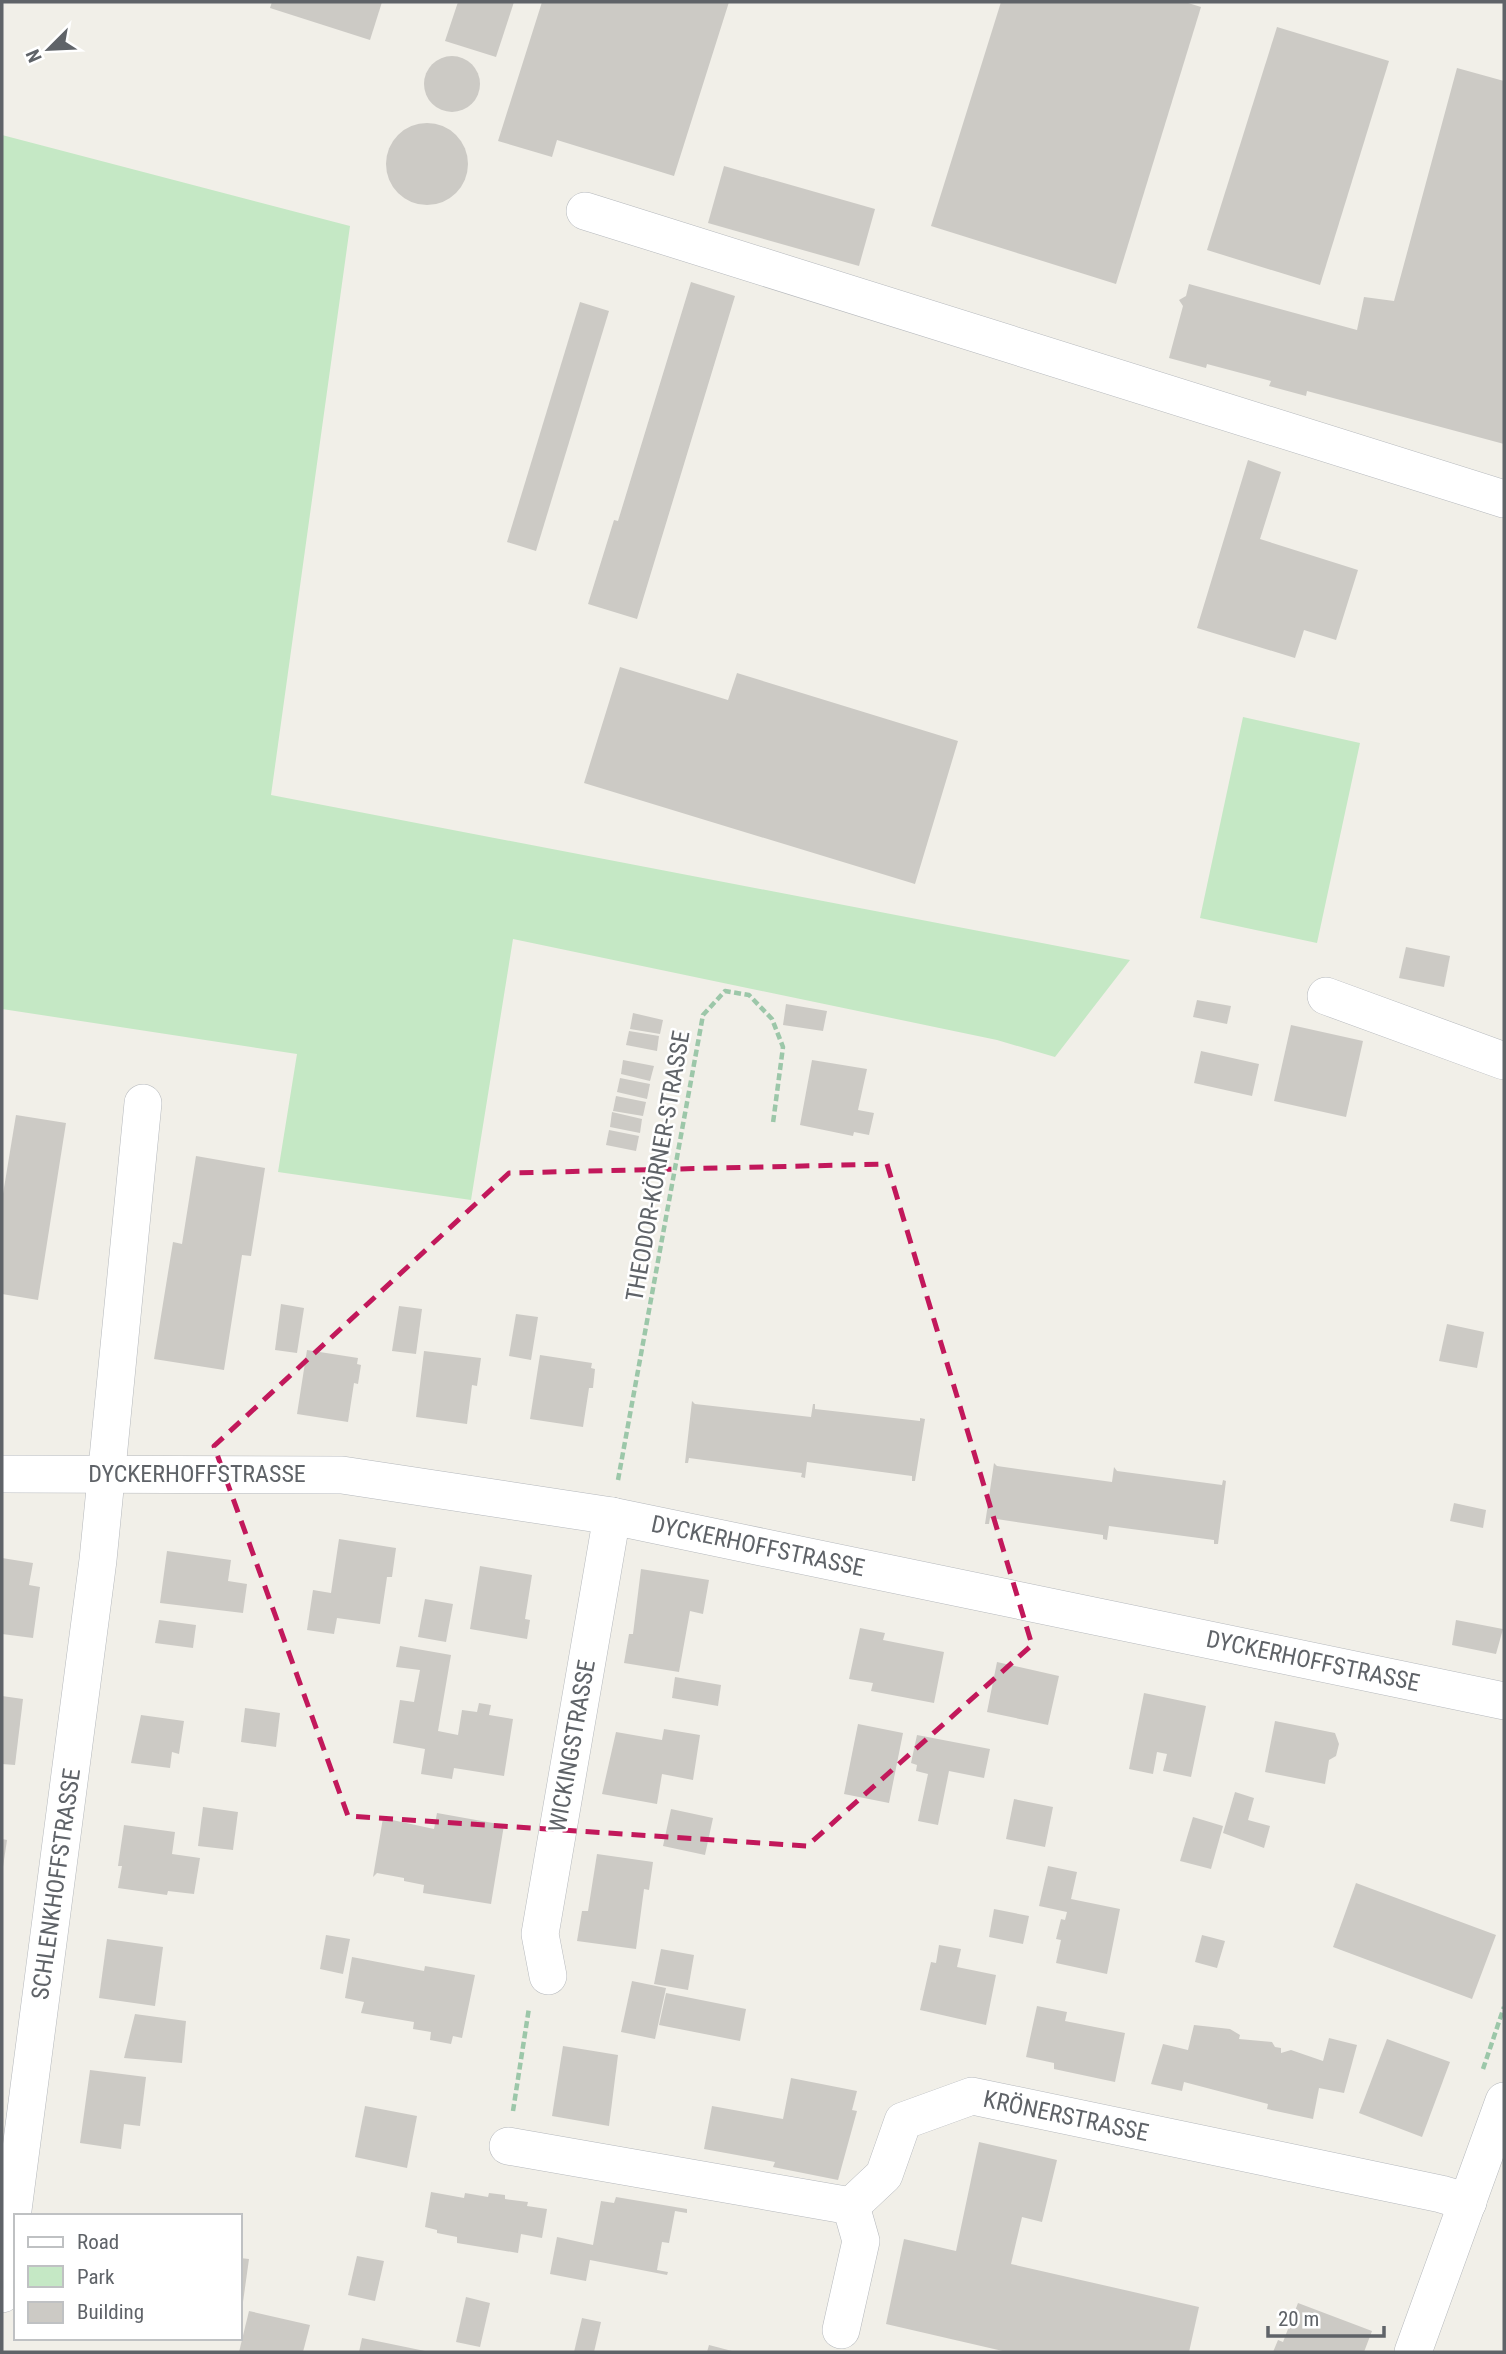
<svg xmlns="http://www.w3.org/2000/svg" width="1506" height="2354" font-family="'Roboto Condensed',sans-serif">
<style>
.green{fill:#c5e8c5}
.building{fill:#cccac5}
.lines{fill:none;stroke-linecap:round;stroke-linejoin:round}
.minor-casing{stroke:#b5b8bc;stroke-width:38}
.path{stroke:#9cc7a9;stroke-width:4.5;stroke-dasharray:7 3.5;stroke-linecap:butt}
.minor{stroke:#fff;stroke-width:37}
.marked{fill:none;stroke:#c2185b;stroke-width:5;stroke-dasharray:14 9;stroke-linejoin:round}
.labels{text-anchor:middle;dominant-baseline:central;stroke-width:5;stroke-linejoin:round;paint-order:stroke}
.street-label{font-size:24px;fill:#5f6368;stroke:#fff}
</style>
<rect width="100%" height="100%" fill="#f1efe8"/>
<g class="green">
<path d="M2 135 350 226 271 795 1130 960 1055 1057 997 1040 513 939 471 1200 278 1172 297 1054 2 1009Z"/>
<path d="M1243 717 1360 743 1317 943 1200 918Z"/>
</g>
<g class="building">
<path d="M272 2H382L370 40 270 8Z"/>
<path d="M458 2H514L496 57 445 41Z"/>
<path d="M542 2H729L674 176 557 140 552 157 498 141Z"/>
<path d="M1001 2H1185L1201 7 1116 284 931 226Z"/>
<path d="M1277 27 1389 61 1320 285 1207 250Z"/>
<circle cx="452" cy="84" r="28"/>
<path d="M1457 68 1504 81V444L1307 391 1306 396 1269 386 1271 381 1207 364 1206 368 1169 358 1183 306 1179 300 1186 296 1189 284 1357 330 1364 297 1394 301Z"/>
<circle cx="427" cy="164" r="41"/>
<path d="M724 166 875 209 859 266 708 223Z"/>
<path d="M691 282 735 296 637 619 588 604 614 520 618 521Z"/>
<path d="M580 302 609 311 536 551 507 542Z"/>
<path d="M1248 460 1281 472 1260 539 1358 570 1336 640 1304 630 1295 658 1197 628Z"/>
<path d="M620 667 728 700 737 673 958 741 915 884 584 783Z"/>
<path d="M1406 947 1450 956 1444 987 1399 978Z"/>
<path d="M1197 1000 1231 1006 1227 1024 1193 1017Z"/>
<path d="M786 1004 827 1011 823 1031 783 1025Z"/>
<path d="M633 1013 663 1020 660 1034 630 1029Z"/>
<path d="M1291 1025 1363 1041 1346 1117 1274 1101Z"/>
<path d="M629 1031 659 1036 657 1051 626 1045Z"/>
<path d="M1201 1051 1259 1064 1252 1096 1194 1083Z"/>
<path d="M623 1060 654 1066 650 1081 621 1074Z"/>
<path d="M812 1060 867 1069 858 1110 874 1113 869 1135 854 1132 853 1136 800 1125Z"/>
<path d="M620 1078 650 1084 647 1099 617 1092Z"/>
<path d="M616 1096 646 1102 643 1116 613 1111Z"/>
<path d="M612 1112 642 1119 640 1133 610 1127Z"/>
<path d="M16 1115 66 1123 38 1300 2 1294V1200Z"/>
<path d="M609 1130 639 1136 636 1151 606 1145Z"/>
<path d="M196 1156 265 1168 251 1256 242 1255 224 1370 154 1359 173 1242 182 1244Z"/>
<path d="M281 1304 304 1308 297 1353 275 1350Z"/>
<path d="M399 1306 422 1309 416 1354 392 1351Z"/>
<path d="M516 1314 538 1317 531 1360 509 1356Z"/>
<path d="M1447 1324 1484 1332 1477 1368 1439 1361Z"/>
<path d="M307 1350 358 1358 357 1364 361 1365 358 1384 354 1383 348 1422 297 1414Z"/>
<path d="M424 1351 481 1358 477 1386 472 1385 467 1424 416 1417Z"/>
<path d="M540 1355 592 1363 591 1368 595 1369 593 1388H589L583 1427 530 1419Z"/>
<path d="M692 1401 695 1404 811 1417 813 1404H815V1409L920 1421V1418L925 1419 915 1481H912V1476L807 1462 805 1478 801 1477 802 1473 689 1458 688 1463H685Z"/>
<path d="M994 1463 997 1466 1112 1482 1114 1467 1117 1471 1222 1485 1223 1480 1226 1481 1218 1544H1214V1540L1109 1526 1107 1540 1103 1539V1535L990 1518 989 1524H985Z"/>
<path d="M1454 1503 1486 1510 1483 1528 1450 1521Z"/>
<path d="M339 1539 396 1548 392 1577H387L380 1624 337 1618 334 1634 307 1630 313 1590 331 1593Z"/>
<path d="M167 1551 231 1560 228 1581 247 1584 243 1613 160 1603Z"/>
<path d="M2 1558 33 1563 29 1585 40 1587 33 1638 2 1634Z"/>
<path d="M480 1566 532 1575 525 1619 530 1620 527 1639 470 1629Z"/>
<path d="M641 1569 709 1580 703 1614 690 1611 679 1672 624 1663 629 1634H633Z"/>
<path d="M425 1599 453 1604 446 1642 418 1637Z"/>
<path d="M159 1620 196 1625 193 1648 155 1643Z"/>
<path d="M1456 1620 1503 1629 1496 1654 1452 1645Z"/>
<path d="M860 1628 885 1633 883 1640 944 1652 934 1703 871 1691 873 1683 849 1679Z"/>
<path d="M400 1646 451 1655 438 1731 458 1735 462 1710 477 1712 479 1703 491 1705 489 1715 513 1719 504 1776 454 1768 452 1779 421 1774 425 1749 393 1743 400 1700 414 1702 420 1670 396 1667Z"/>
<path d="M997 1662 1059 1676 1048 1725 987 1712Z"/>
<path d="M675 1677 721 1685 718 1706 672 1698Z"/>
<path d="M1144 1693 1206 1706 1191 1777 1163 1771 1167 1754 1157 1752 1153 1774 1129 1769Z"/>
<path d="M2 1696 23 1699 15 1765 2 1764Z"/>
<path d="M245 1708 280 1713 276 1747 241 1742Z"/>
<path d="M141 1715 184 1721 179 1754 172 1752 170 1768 131 1763Z"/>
<path d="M1275 1721 1335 1733 1339 1744 1336 1756 1329 1760 1325 1784 1265 1772Z"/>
<path d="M858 1724 903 1733 889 1803 844 1794Z"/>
<path d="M664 1729 700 1735 693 1780 662 1774 657 1804 602 1794 616 1732 662 1740Z"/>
<path d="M917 1735 990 1749 984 1778 949 1771 938 1825 918 1821 928 1774 916 1771 917 1765 911 1763Z"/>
<path d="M1235 1792 1254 1798 1248 1820 1270 1826 1264 1848 1223 1833Z"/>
<path d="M1014 1799 1053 1807 1045 1847 1006 1839Z"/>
<path d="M203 1807 238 1812 233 1850 198 1846Z"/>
<path d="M671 1809 713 1818 705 1855 663 1846Z"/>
<path d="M437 1813 504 1825 491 1904 423 1893 424 1885 404 1881V1878L377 1873 373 1877 383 1818 434 1829Z"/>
<path d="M1193 1817 1223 1826 1211 1869 1180 1861Z"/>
<path d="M124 1825 175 1832 172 1854 200 1858 194 1894 168 1891 167 1895 118 1888 122 1866H118Z"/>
<path d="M2 1839 7 1840 3 1867H2Z"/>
<path d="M597 1854 653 1862 649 1890 644 1889 636 1949 577 1941 582 1911H588Z"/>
<path d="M1048 1866 1077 1872 1071 1899 1120 1909 1107 1974 1056 1963 1061 1940 1056 1939 1061 1919 1065 1920 1067 1912 1039 1906Z"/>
<path d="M1356 1883 1496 1935 1472 1999 1333 1947Z"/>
<path d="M994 1909 1029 1916 1023 1944 989 1937Z"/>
<path d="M326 1935 350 1939 343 1974 320 1969Z"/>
<path d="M1202 1935 1225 1941 1217 1968 1195 1962Z"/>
<path d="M107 1939 163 1947 155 2006 99 1998Z"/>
<path d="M939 1945 961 1949 957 1967 996 1975 986 2025 920 2010 931 1962 936 1963Z"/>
<path d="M661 1949 694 1955 688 1990 654 1984Z"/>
<path d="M352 1957 424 1971 425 1966 475 1975 462 2038 453 2036 451 2044 430 2040 431 2032 413 2029 414 2022 361 2013 364 2002 345 1998Z"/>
<path d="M632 1981 666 1988 655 2039 621 2032Z"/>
<path d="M666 1993 746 2009 740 2041 659 2025Z"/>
<path d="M1037 2006 1067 2012 1065 2021 1125 2033 1115 2082 1054 2069V2063L1026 2057Z"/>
<path d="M135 2014 186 2021 182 2063 124 2058Z"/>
<path d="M1194 2025 1230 2029 1240 2035 1239 2039 1272 2042 1275 2047 1281 2048V2053L1291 2050 1323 2061 1329 2038 1357 2045 1344 2093 1319 2088 1313 2119 1267 2109 1268 2104 1184 2082 1182 2091 1151 2084 1163 2044 1188 2050Z"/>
<path d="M1387 2039 1450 2062 1422 2137 1359 2113Z"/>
<path d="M563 2046 618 2055 609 2126 552 2116Z"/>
<path d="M90 2070 146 2077 140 2126 124 2124 121 2149 80 2143Z"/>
<path d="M791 2078 857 2091 852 2110 857 2111 838 2180 773 2167 775 2162 704 2149 712 2106 783 2119Z"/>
<path d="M365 2106 417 2116 407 2168 355 2157Z"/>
<path d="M979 2142 1057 2160 1042 2222 1022 2217 1011 2264 1199 2307 1189 2352H1007L886 2324 904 2239 956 2251Z"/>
<path d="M431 2192 464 2198 465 2193 488 2197 489 2193 505 2195V2199L528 2202 527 2206 547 2209 542 2238 521 2234 518 2253 457 2243V2237L437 2233V2230L425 2227Z"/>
<path d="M616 2197 687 2209V2213L675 2211 669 2243 662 2242 657 2270 668 2272 667 2275 590 2260 586 2281 550 2274 557 2237 593 2245 601 2201 614 2203Z"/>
<path d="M357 2256 384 2261 375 2301 348 2295Z"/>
<path d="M240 2258 249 2259 243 2302H240Z"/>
<path d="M466 2297 490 2303 480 2347 456 2342Z"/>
<path d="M1298 2303 1372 2331 1364 2352H1273L1278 2340 1283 2342Z"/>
<path d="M249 2311 310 2325 303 2352H239Z"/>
<path d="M582 2318 601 2322 594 2352H574Z"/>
<path d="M362 2338 425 2351V2352H359Z"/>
<path d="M709 2345 732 2351V2352H707Z"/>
</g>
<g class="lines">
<g class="minor-casing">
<g id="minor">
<path d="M585 211 1504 499"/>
<path d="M1326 996 1504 1061"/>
<path d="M2 1474 342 1475 612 1516 1504 1701"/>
<path d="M548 1976 540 1934 612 1516"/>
<path d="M508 2146 851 2206 884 2175 903 2121 972 2096 1441 2194 1468 2202"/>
<path d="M2 2294 98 1560 143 1103"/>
<path d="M841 2330 861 2241 851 2206"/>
<path d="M1413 2352 1504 2101"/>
</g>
</g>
<g class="path">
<path d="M618 1480 703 1015 725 991 749 995 772 1019 783 1047 773 1123"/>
<path d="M1483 2069 1504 2007"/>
<path d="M513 2111 529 2008"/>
</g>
<use href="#minor" class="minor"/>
</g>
<path class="marked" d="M887 1164 1032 1645 807 1846 348 1816 214 1446 509 1173Z"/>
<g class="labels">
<g class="street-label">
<text transform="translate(658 1166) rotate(-80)">THEODOR-KÖRNER-STRASSE</text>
<text x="197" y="1474">DYCKERHOFFSTRASSE</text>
<text transform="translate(758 1546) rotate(12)">DYCKERHOFFSTRASSE</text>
<text transform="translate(1313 1661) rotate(12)">DYCKERHOFFSTRASSE</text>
<text transform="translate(572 1746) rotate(-80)">WICKINGSTRASSE</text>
<text transform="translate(56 1884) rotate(-82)">SCHLENKHOFFSTRASSE</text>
<text transform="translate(1066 2116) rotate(12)">KRÖNERSTRASSE</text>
</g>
</g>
<rect width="1506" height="2354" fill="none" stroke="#5f6368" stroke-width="7"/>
<rect x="14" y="2214" width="228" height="126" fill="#ffffff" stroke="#bfc1c3" stroke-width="2"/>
<rect x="28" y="2237" width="35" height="10" fill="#ffffff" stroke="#bfc1c3" stroke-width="2"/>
<text x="77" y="2249" font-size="21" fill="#5f6368">Road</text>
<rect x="28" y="2266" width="35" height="21" fill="#c5e8c5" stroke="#bfc1c3" stroke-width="2"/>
<text x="77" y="2284" font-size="21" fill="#5f6368">Park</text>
<rect x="28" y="2302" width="35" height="21" fill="#cccac5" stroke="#bfc1c3" stroke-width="2"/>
<text x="77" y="2319" font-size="21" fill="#5f6368">Building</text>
<g transform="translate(49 49) rotate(246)" stroke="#ffffff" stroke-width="5" paint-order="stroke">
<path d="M0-5L12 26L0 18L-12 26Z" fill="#5f6368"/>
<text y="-10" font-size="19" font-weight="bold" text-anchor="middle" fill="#5f6368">N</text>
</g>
<path d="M1268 2326v10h116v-10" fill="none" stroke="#5f6368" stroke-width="3.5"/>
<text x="1278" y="2326" font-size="21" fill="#5f6368" stroke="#ffffff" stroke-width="5" paint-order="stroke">20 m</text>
</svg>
